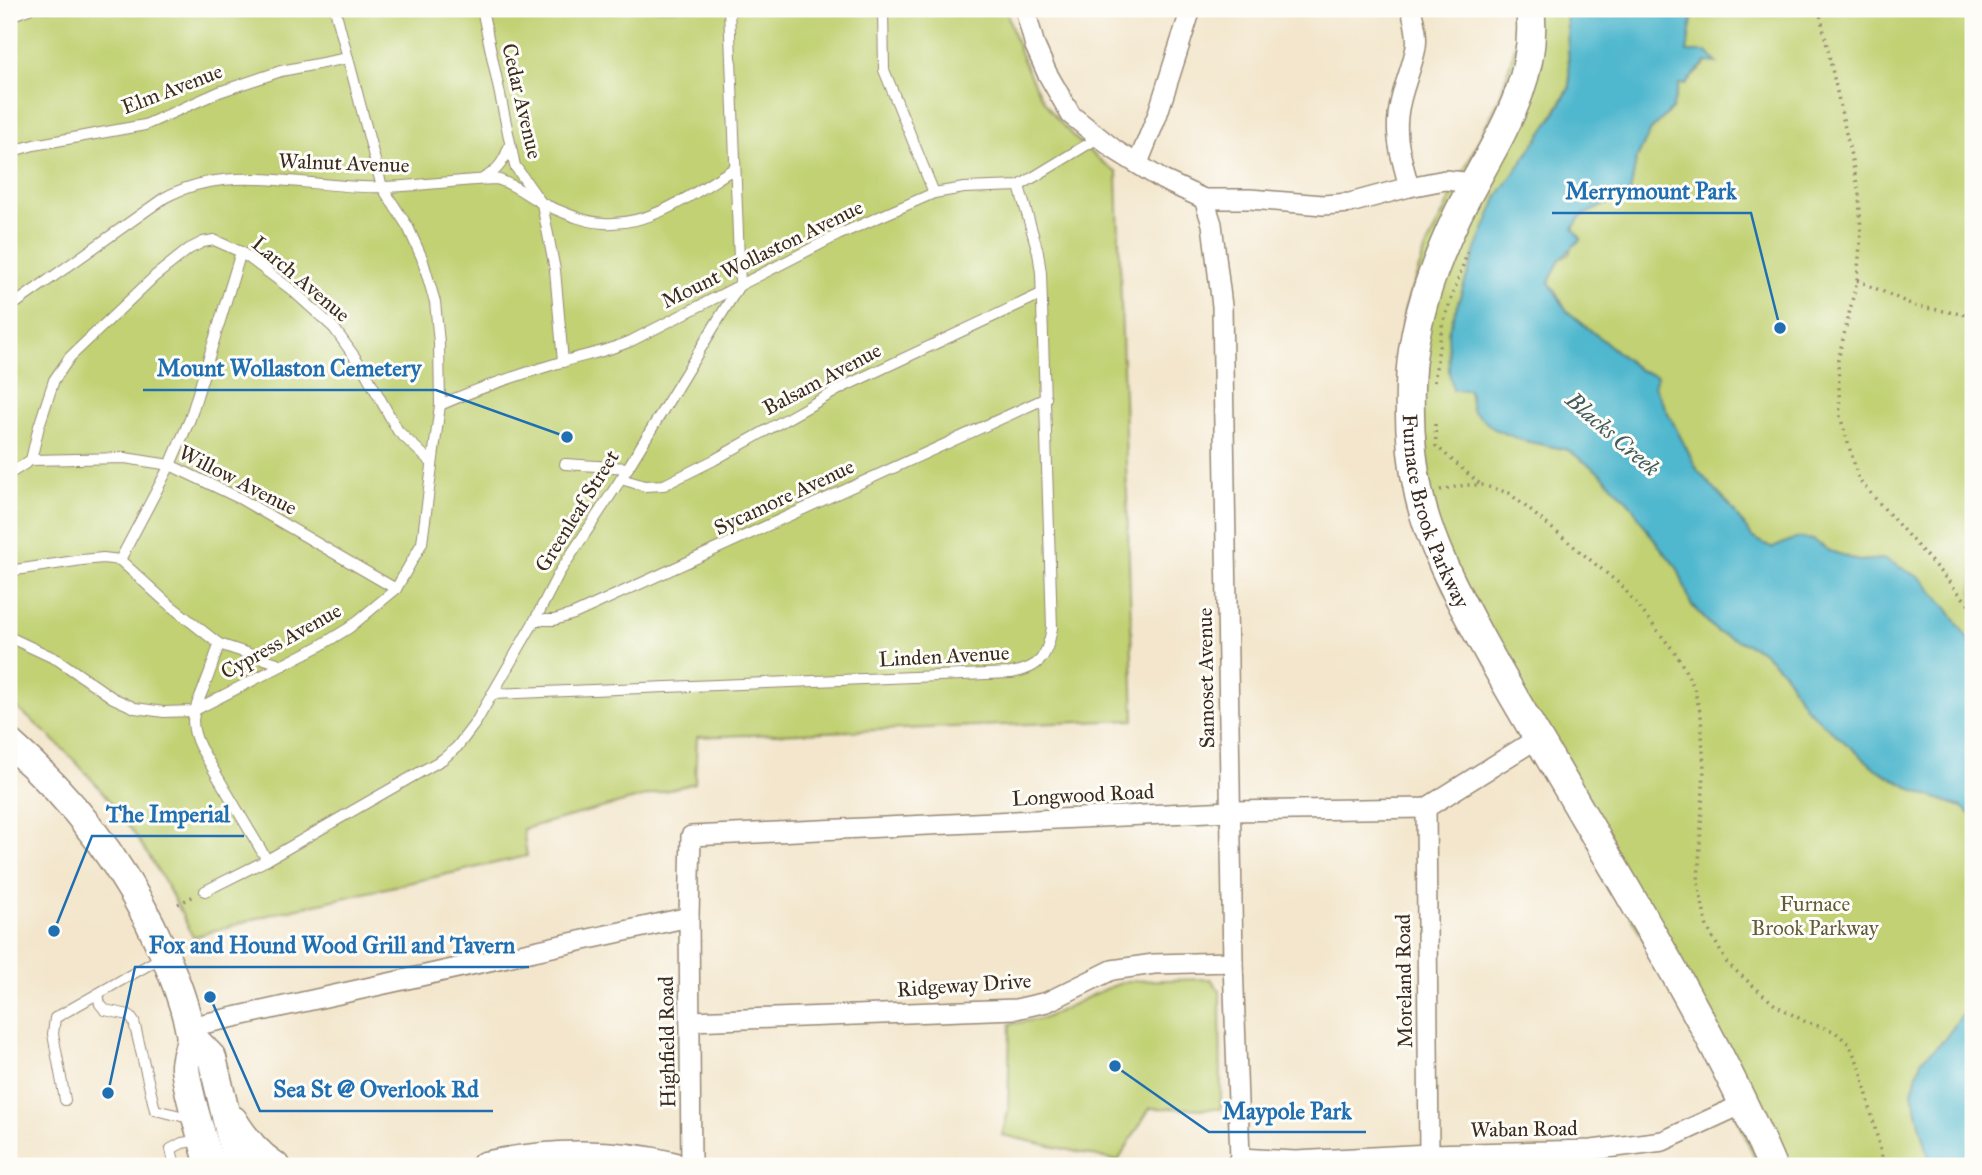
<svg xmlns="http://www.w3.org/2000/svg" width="1982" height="1175" font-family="'IM FELL Great Primer',serif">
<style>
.green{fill:#c1d173;stroke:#7e7e48;stroke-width:2}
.water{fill:#50b7ce;stroke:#467076;stroke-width:2}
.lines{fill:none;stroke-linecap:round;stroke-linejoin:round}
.lane-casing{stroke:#978875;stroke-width:12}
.street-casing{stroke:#978875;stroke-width:22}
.secondary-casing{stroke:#978875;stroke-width:31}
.path{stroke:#978875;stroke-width:3.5;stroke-dasharray:2 5;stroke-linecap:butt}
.lane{stroke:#fff;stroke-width:10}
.street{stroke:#fff;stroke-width:19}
.secondary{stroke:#fff;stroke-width:28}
.labels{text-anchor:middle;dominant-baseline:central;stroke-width:6;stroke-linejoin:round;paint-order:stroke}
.street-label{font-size:21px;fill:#3b2a1e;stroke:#fdfcf7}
.park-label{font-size:21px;fill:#635c38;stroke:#fdfcf7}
.water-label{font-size:23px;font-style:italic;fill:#425b5c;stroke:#fdfcf7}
.leader{fill:none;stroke:#1f6fb2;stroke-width:2.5}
.callout-dot{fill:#1f6fb2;stroke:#fdfcf7;stroke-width:2.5}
.callout-label{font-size:23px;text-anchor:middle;font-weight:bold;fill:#1f6fb2;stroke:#fdfcf7;stroke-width:6;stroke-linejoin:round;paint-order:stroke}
</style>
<rect width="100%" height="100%" fill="#fdfcf7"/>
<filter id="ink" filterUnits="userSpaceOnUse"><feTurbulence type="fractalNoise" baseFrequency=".0143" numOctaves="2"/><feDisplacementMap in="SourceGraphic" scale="14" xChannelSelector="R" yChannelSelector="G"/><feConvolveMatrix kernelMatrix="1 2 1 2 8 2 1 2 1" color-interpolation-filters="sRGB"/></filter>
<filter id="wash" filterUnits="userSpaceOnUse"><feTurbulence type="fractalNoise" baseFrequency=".00686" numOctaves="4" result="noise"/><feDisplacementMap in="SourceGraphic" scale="28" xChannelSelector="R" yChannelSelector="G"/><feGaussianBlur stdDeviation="1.57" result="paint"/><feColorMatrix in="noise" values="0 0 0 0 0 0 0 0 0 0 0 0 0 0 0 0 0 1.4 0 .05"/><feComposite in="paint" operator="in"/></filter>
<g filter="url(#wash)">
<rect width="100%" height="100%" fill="#f3e6cc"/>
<g class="green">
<path d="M9 9H1006C1028 87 1050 124 1117 173L1134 720 697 737 695 783 523 829 527 856 272 914 193 937C150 844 90 764 9 702Z"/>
<path d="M1516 9H1566L1570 86 1477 247 1448 332 1454 390H1469L1472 410 1521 440 1568 450 1600 473 1629 502 1652 537 1678 569 1691 605 1717 632 1761 650 1784 672 1806 708 1876 769 1916 791 1962 807 1973 817V1000L1944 1040 1921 1061 1912 1092 1931 1166H1758L1715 1065 1437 575 1401 343 1405 309 1426 248 1500 97 1518 37Z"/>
<path d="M1696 9H1973V647L1947 608 1885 559 1859 561 1830 551 1813 540 1796 538 1773 548 1753 538 1729 505 1698 471 1654 386 1657 376 1639 370 1567 311 1549 282 1560 259 1569 254 1572 246 1581 239 1573 228 1581 216 1630 193 1636 160 1650 131 1672 109 1679 83 1685 84 1707 62 1686 53 1693 12Z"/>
<path d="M1211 979 1220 991 1221 1109 1150 1108 1118 1161 1002 1135 1008 1112 1010 1024 1045 1018 1105 989 1127 981Z"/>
</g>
<g class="water">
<path d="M1566 9H1696L1693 12 1687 52H1707L1717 63 1706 62 1685 84H1679L1672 109 1650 131 1636 160 1630 193 1581 216 1573 228 1581 239 1560 259 1549 282 1567 311 1639 370 1657 376 1654 386 1698 471 1729 505 1753 538 1773 548 1796 538 1813 540 1830 551 1859 561 1885 559 1922 579 1947 608 1973 647V817L1962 807 1916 791 1876 769 1834 733 1806 708 1784 672 1761 650 1717 632 1691 604 1678 569 1652 537 1629 502 1600 473 1568 450 1521 440 1494 429 1472 410 1469 390H1453L1449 372 1448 332 1477 247 1498 196 1553 117 1570 87Z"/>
<path d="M1973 1000V1166H1931L1912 1092 1921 1061 1944 1040Z"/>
</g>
</g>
<g filter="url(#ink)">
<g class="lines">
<g class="lane-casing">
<g id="lane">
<path d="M482 9 515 166 542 204 555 270 563 362"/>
<path d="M883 9 884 70 934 193"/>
<path d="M9 16 29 9"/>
<path d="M9 152 34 145 145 125 219 92 281 71 348 58"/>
<path d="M484 178C499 170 505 159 510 144"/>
<path d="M9 308 164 198C231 160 311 190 384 187 421 186 458 180 496 179 516 184 529 198 548 206 565 213 584 222 604 223 653 226 695 192 735 168"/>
<path d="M440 405C479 388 518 375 558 363 584 355 606 352 631 341L838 235 934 193 964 188 1019 186 1098 138"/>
<path d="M31 460 39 426 54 380 70 357 155 276 189 249 203 242 214 240 241 252 292 290 334 328 364 370 398 431 432 463"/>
<path d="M565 464 628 468"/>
<path d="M9 474 31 460 125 458 170 465 239 498 396 589"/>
<path d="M621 479 645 486 664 485 714 460 843 387 1041 294"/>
<path d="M120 560 170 465 190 419 241 252"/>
<path d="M9 571 82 560 103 558 120 560 166 602 219 644 283 665"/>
<path d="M535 620H554L574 614 1046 398"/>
<path d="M9 637 58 660 113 698 135 708 164 712 193 711 318 647 349 628 396 589 422 543 440 405 439 343 435 302 422 258 408 227 382 187 335 9"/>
<path d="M219 644C215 657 211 670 206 682 196 709 186 718 200 747L267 860"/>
<path d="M492 694 1011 673C1041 668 1047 656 1052 628L1041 273 1038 252 1019 186"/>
<path d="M205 891 267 860 443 759 457 747 476 722 535 620 559 573 621 479 740 284 729 9"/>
<path d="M98 994 100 1004 105 1010 129 1015 134 1022 155 1110 194 1119"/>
<path d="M65 1100 53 1034 55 1018 164 956"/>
<path d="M175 1166 171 1149 182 1143 200 1140"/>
</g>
</g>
<g class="street-casing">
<g id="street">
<path d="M1025 9 1035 46 1047 73 1071 115 1115 150 1163 180 1204 199H1250L1323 205 1350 203 1409 187 1445 180 1474 183"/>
<path d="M1138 163 1157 116 1191 9"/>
<path d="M1409 187C1403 163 1395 141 1398 116 1400 92 1412 70 1416 47 1418 34 1414 21 1411 9"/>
<path d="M1204 199 1212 224 1222 306 1233 962 1240 1158"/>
<path d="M1426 808 1429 1154"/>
<path d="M690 1021 1016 1009 1047 1002 1112 970 1154 964 1233 962"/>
<path d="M189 1027 689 917"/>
<path d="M691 1166 689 917 691 836 1231 811 1426 808 1538 738"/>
<path d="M1235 1166 1240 1158 1296 1161 1429 1154 1592 1150 1663 1141 1743 1104"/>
</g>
</g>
<g class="secondary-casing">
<g id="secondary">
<path id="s1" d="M1530 9C1540 86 1489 150 1457 216 1432 269 1411 327 1410 387 1409 423 1411 460 1419 495 1430 543 1453 587 1476 630 1507 688 1542 744 1575 801 1645 921 1717 1039 1772 1166"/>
<path d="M9 743C76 801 127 869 163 951 174 977 185 1004 190 1032 193 1044 184 1056 185 1068 189 1101 202 1134 210 1166"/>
<path d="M191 1036 212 1058 238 1166"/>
<path d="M233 1120C244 1138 257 1154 275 1166"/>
<path d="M485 1166C544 1153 613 1151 672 1166"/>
</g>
</g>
<g class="path">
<path d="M1819 9 1859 193 1861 233 1857 280 1838 360 1840 416 1859 480 1973 609"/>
<path d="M1857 280 1915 306 1973 316"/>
<path d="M1434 382 1442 326 1468 251"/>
<path d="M1435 424 1436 446 1480 484"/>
<path d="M1440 490 1465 485H1482L1509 493 1622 586 1677 655 1693 685 1701 715 1704 769 1698 883 1707 927 1727 963 1775 1005 1806 1022 1834 1031 1849 1044 1861 1070 1884 1166"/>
<path d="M178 904 194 896"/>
</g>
<use href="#lane" class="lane"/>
<use href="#street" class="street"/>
<use href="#secondary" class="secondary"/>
</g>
</g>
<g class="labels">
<g class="street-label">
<text transform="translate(172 89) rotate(-21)">Elm Avenue</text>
<text transform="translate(522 101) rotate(77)">Cedar Avenue</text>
<text transform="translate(344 163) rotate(2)">Walnut Avenue</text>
<text transform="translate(762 254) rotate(-26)">Mount Wollaston Avenue</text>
<text transform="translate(301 279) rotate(40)">Larch Avenue</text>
<text transform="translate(822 379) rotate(-28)">Balsam Avenue</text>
<text transform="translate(238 480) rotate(27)">Willow Avenue</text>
<text transform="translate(784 497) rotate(-25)">Sycamore Avenue</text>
<text stroke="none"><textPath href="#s1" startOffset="530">Furnace Brook Parkway</textPath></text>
<text transform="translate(577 511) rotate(-58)">Greenleaf Street</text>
<text transform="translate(281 641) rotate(-29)">Cypress Avenue</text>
<text transform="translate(944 656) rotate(-3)">Linden Avenue</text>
<text transform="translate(1206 678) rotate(-91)">Samoset Avenue</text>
<text transform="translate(1083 795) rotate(-3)">Longwood Road</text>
<text transform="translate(1404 981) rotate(-91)">Moreland Road</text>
<text transform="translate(964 985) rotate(-4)">Ridgeway Drive</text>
<text transform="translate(667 1042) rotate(-91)">Highfield Road</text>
<text transform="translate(1524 1129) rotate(-1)">Waban Road</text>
</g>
<g class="park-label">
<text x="1815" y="904">Furnace<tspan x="1815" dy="24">Brook Parkway</tspan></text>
</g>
<g class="water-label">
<text transform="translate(1613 434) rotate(41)">Blacks Creek</text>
</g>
</g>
<path class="leader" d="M1780 328L1751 213H1552M567 437L436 390H143M54 931L92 836H244M108 1093L135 967H529M210 997L260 1111H493M1115 1066L1209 1132H1366"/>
<g class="callout-dot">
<circle cx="1780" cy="328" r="7"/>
<circle cx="567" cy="437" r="7"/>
<circle cx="54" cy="931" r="7"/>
<circle cx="108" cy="1093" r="7"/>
<circle cx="210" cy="997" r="7"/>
<circle cx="1115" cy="1066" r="7"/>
</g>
<g class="callout-label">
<text x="1651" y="199">Merrymount Park</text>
<text x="289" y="376">Mount Wollaston Cemetery</text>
<text x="168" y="822">The Imperial</text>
<text x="332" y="953">Fox and Hound Wood Grill and Tavern</text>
<text x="376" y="1097">Sea St @ Overlook Rd</text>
<text x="1287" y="1119">Maypole Park</text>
</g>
<rect width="1982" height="1175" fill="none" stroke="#fdfcf7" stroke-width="35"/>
</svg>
